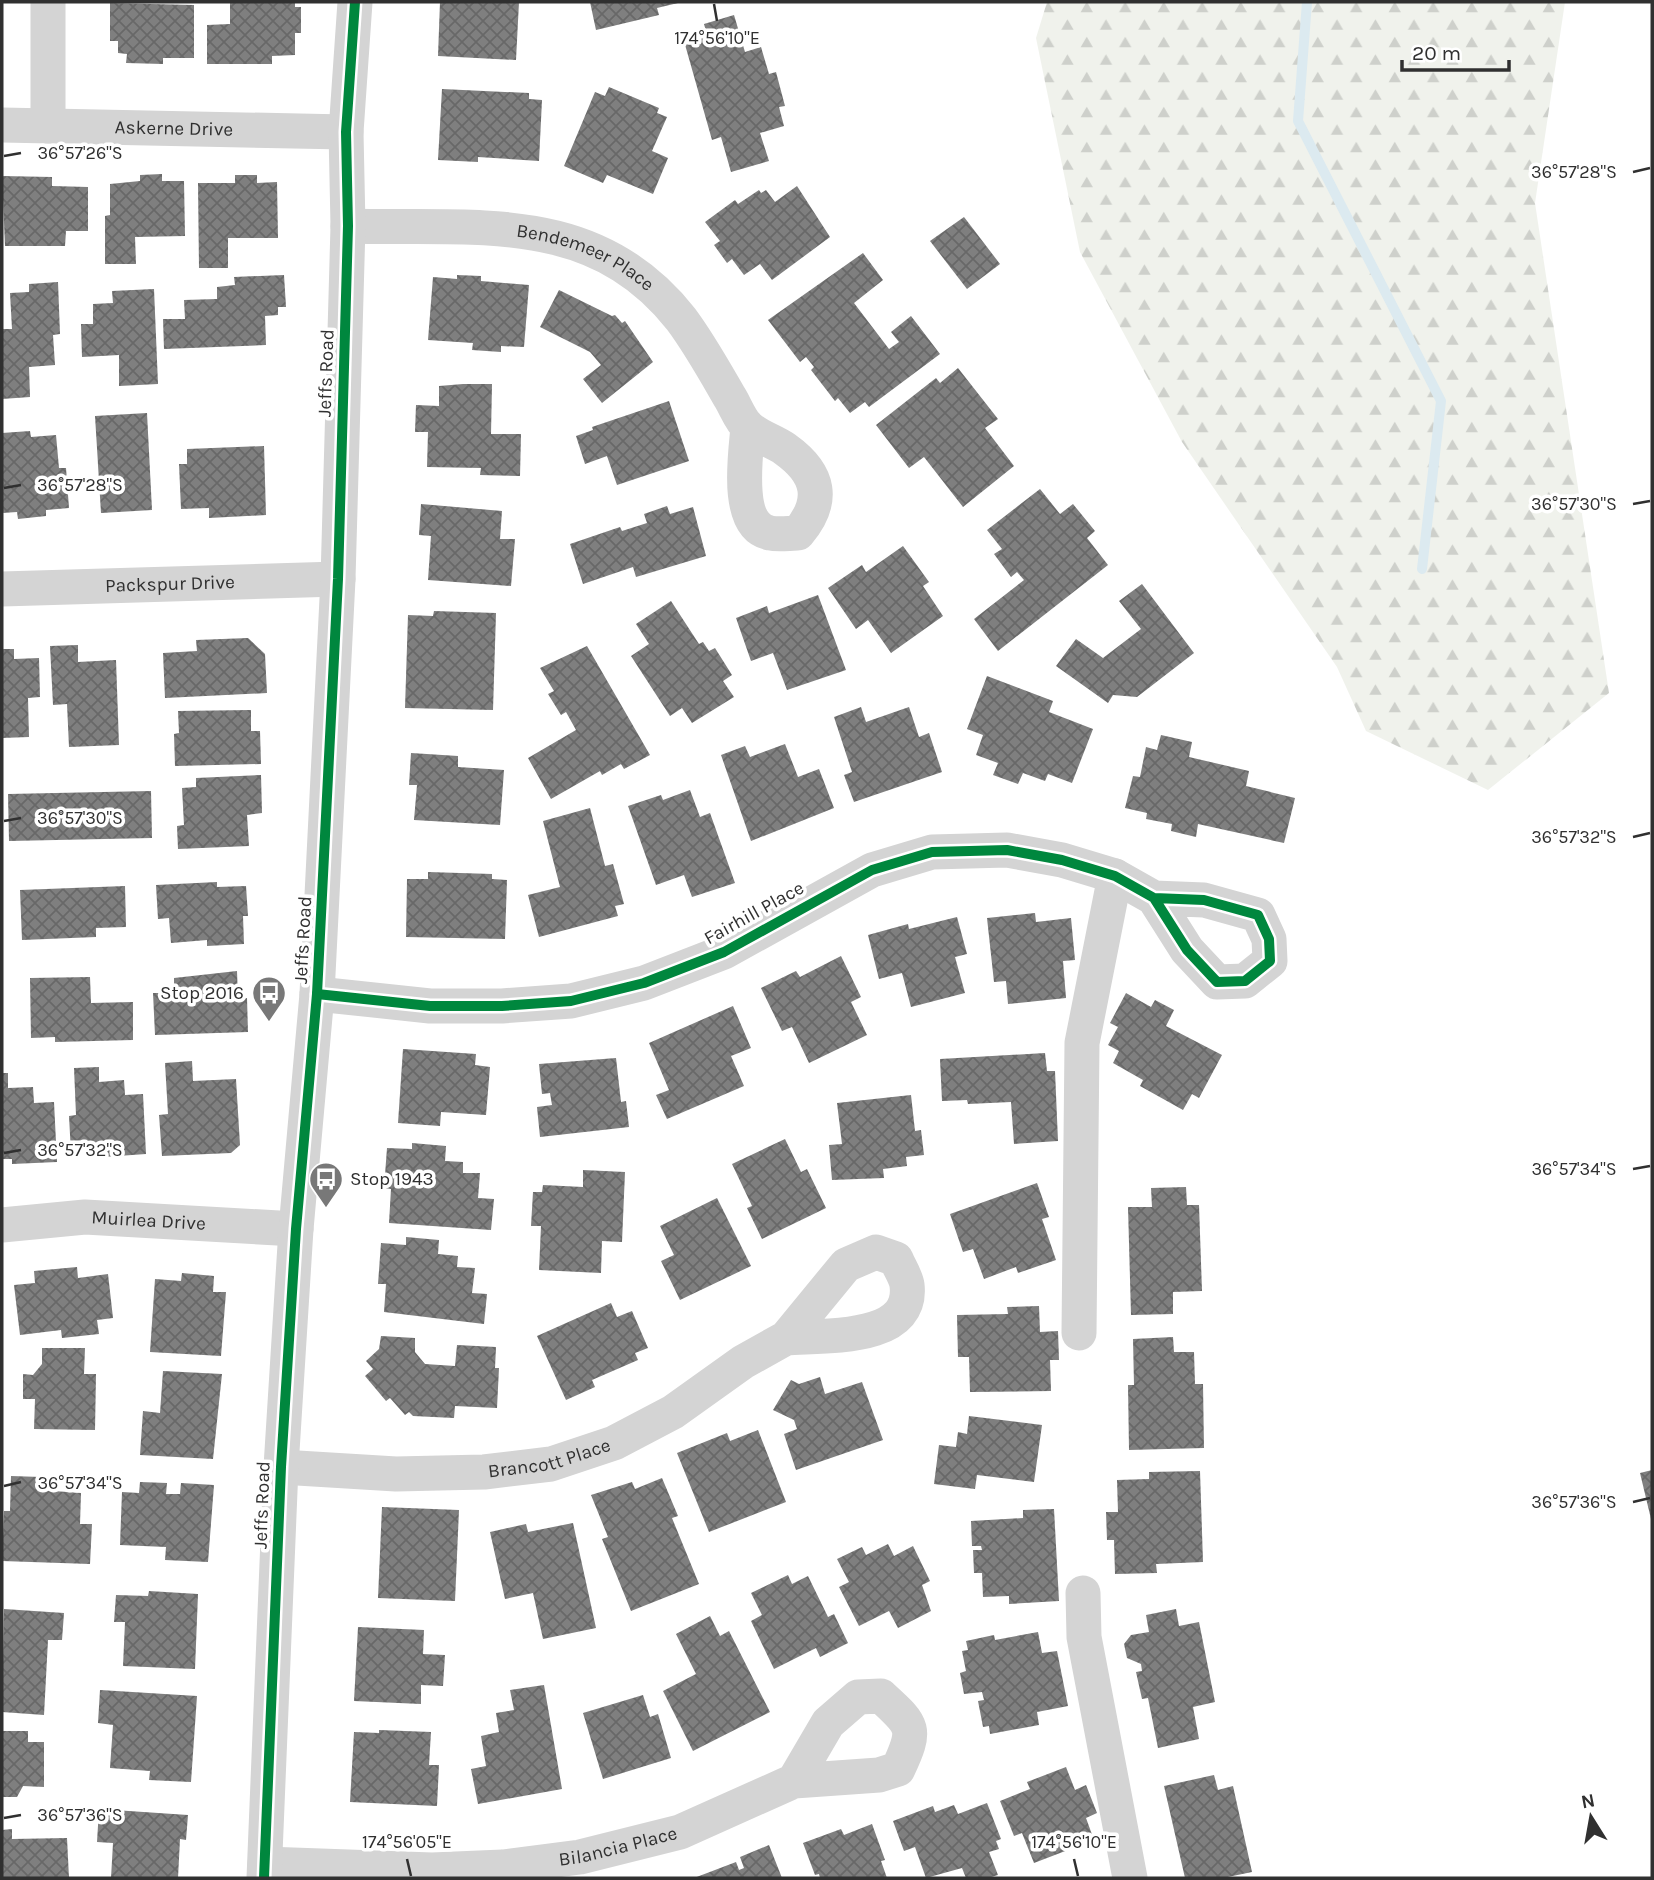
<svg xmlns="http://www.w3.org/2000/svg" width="1654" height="1880" font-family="Karla,sans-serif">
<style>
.forest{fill:url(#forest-firs)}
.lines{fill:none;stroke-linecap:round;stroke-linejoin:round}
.stream{stroke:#dceaf0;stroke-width:10}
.building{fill:url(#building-cross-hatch)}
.minor{stroke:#d4d4d4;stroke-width:35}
.cycleway-casing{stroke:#fff;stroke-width:15}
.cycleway{stroke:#00873e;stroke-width:10}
.ticks{fill:none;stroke:#303030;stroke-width:2.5}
.labels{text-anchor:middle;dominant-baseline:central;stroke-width:7;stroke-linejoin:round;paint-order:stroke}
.street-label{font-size:19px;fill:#303030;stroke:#fff}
.poi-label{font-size:19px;fill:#303030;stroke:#fff;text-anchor:end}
.ticks-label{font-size:18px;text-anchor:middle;fill:#303030;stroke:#fff;stroke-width:7;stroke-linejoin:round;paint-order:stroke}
</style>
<defs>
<pattern id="forest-firs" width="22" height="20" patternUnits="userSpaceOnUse" patternTransform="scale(1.75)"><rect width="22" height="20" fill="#f0f2ec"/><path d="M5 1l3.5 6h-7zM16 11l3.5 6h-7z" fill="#ced0cb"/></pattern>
<pattern id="building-cross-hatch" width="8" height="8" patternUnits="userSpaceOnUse" patternTransform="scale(1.75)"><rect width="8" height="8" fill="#7f7f7f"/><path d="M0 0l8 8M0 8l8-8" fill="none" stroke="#686868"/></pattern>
</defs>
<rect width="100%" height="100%" fill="#fff"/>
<path class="forest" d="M1047 2H1565L1535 203 1609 693 1488 790 1366 731 1337 667 1182 442 1080 252 1036 38Z"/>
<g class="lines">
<path class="stream" d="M1307 2 1298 121 1441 401 1422 569"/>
</g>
<g class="building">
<path d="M230 2H295V7H301V33H295V55L272 56V64H207V25L230 24Z"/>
<path d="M440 2H519L516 60 438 56Z"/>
<path d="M590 2H678V3L657 8 659 15 596 30Z"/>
<path d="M110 3 194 5V58H163V64L126 63 127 54 118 53V41H110Z"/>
<path d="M734 15 745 52 761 47 769 74 776 72 785 106 779 107 784 126 760 133 769 161 731 172 721 137 712 140 684 41 707 35 704 24Z"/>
<path d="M609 87 659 108 657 113 667 117 652 151 668 158 653 194 607 175 603 183 564 166 595 92 605 96Z"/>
<path d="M442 89 529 93V99L542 100 539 161 478 157V162L438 160Z"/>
<path d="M162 174V181H184L185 236 135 237 136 264H105V216L110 215V184L140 181V175Z"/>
<path d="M235 175H257V183L277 182 278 238H228V268H199L198 183H235Z"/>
<path d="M2 176 52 177V186L88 187V231H66L65 246H5Z"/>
<path d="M797 186 830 237 772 280 760 264 744 275 732 259 727 263 714 245 720 241 705 222 735 200 738 204 759 190 761 193 766 190 775 202Z"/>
<path d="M964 217 1000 264 967 289 930 241Z"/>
<path d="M863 253 883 280 854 303 889 349 899 342 891 332 911 316 940 354 869 407 865 402 850 413 838 398 835 401 811 370 814 367 806 357 800 362 768 320Z"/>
<path d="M284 275 286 307H278V315L265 316 266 345 164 349 163 319H185L184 300 217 299V287L235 285 234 277Z"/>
<path d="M457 275 481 276V281L529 285 524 347 501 346V352L472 350 473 343 428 340 433 277 457 279Z"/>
<path d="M58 282 60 334 53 335 55 365 29 367 30 397 2 399V329H12L10 293 29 292V284Z"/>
<path d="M154 289 158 384 119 386V355L82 357 81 324H93V304L113 303 112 291Z"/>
<path d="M559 290 612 316 615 315 622 323 625 321 653 362 602 403 583 379 601 365 590 352 540 327Z"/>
<path d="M958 368 998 419 985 428 1014 466 963 507 924 457 909 468 876 425 936 378 940 383Z"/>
<path d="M463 384H492L491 434H521L520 476 480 475 481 468 427 467 428 432H415L416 405 439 406V386Z"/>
<path d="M669 401 689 461 617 485 607 456 585 464 576 436 593 430 592 427Z"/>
<path d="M147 413 152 510 101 513 95 416Z"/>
<path d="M30 431 31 437 56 435 59 468H66L69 508 46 510V516L18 519 17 512 2 513V433Z"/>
<path d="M264 446 266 515 209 518V508L181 509 179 464H187V449Z"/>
<path d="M1040 489 1060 514 1073 504 1095 531 1087 538 1108 565 998 651 974 619 1024 580 1017 572 1011 577 994 554 1002 549 987 530Z"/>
<path d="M421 504 502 511 500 539H515L511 586 428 580 431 536 419 535Z"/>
<path d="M667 506 670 514 693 507 706 556 636 577 633 567 583 584 570 544 620 527 622 531 647 523 644 514Z"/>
<path d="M903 546 929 582 923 586 943 616 891 653 868 620 856 629 828 588 862 565 866 572Z"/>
<path d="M1142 584 1194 653 1137 697 1113 695 1108 703 1056 666 1076 639 1103 658 1141 629 1119 601Z"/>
<path d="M818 595 846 670 787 690 773 653 751 661 736 618 767 606 769 613Z"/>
<path d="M671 601 699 644 703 642 709 651 715 648 732 675 723 681 734 697 692 723 682 708 670 716 631 656 649 644 636 624Z"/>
<path d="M434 611 496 613 493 710 405 708 408 615 433 616Z"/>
<path d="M248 638 265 654 267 693 165 698 163 653 197 651 196 640Z"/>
<path d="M78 645V662L116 660 119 745 69 747 67 704 53 705 50 646Z"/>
<path d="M587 646 650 755 624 769 621 764 602 775 600 771 551 799 528 758 576 730 566 712 561 715 548 694 554 691 540 668Z"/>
<path d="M2 649H14V659L39 658 40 697 28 698 29 737 2 738Z"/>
<path d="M987 676 1053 701 1049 712 1093 729 1072 783 1048 774 1045 781 1023 773 1018 784 993 775 998 763 976 755 983 735 967 729Z"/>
<path d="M861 707 866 722 909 707 919 737 929 733 942 772 854 802 844 775 852 772 834 717Z"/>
<path d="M251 710V731H260L261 764 175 766 174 734 179 733 178 711Z"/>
<path d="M1161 735 1192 742 1189 757 1249 771 1246 786 1295 798 1284 843 1198 824 1196 837 1171 831 1172 824 1146 819 1147 813 1125 808 1133 776 1140 777 1146 747 1157 750Z"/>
<path d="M785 744 798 777 819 769 834 808 751 841 721 755 745 746 750 757Z"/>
<path d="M411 753 458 756V767L504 770 500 825 414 820 417 785H409Z"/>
<path d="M261 775 262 813 247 815 249 846 178 849 177 826 184 825 182 788 196 787V778Z"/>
<path d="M690 790 700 817 710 813 735 883 692 897 684 875 656 885 628 806 661 795 663 800Z"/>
<path d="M151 791 152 838 9 841 8 794Z"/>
<path d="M590 808 605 866 613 864 624 904 615 906 618 916 539 937 528 895 560 887 543 821Z"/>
<path d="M428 872 492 874V879L507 880 505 939 406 937 407 879H428Z"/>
<path d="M217 882V887L246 886 248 916H243L244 944 207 946V940L171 943 169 918 158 919 156 885Z"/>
<path d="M125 886 126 927 96 928V937L22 940 20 890Z"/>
<path d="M1035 913 1036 922 1071 918 1075 960 1063 961 1066 998 1008 1004 1006 981 994 982 987 918Z"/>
<path d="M957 917 967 954 955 957 965 993 911 1007 902 973 879 979 868 935 908 924 909 929Z"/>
<path d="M841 956 861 997 851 1002 867 1035 809 1063 792 1027 782 1031 761 988 796 971 800 977Z"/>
<path d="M237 971 238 999 247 998 248 1032 155 1035 153 993H174V978Z"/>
<path d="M90 977 91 1003 133 1002V1040L55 1042V1037L31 1038 30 978Z"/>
<path d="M1126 993 1151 1007 1155 1000 1174 1010 1166 1026 1222 1055 1199 1098 1192 1094 1183 1110 1140 1086 1143 1080 1113 1063 1119 1051 1108 1045 1118 1027 1110 1023Z"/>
<path d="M733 1006 751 1048 731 1056 744 1086 667 1119 656 1095 669 1090 649 1043Z"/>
<path d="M403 1049 476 1054 475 1065 490 1067 486 1115 441 1112 440 1126 398 1123Z"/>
<path d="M1045 1053 1047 1071H1055L1058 1141 1014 1144 1011 1102 968 1104 967 1100 942 1101 940 1059Z"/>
<path d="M616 1058 621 1102 626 1101 629 1127 540 1137 537 1107 552 1105 550 1093 542 1094 539 1064Z"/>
<path d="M192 1061 193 1081 236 1079 240 1145 231 1153 162 1156 159 1115 168 1114 165 1063Z"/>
<path d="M99 1067V1082L124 1080 125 1095 143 1094 146 1154 104 1157 103 1151 71 1153 69 1116 76 1115 74 1068Z"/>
<path d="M2 1073H8V1088L33 1087 34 1103 54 1102 57 1162 12 1164V1159H2Z"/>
<path d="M911 1095 915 1131 921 1130 924 1155 906 1157 907 1166 883 1169 884 1178 832 1180 829 1145 842 1144 837 1103Z"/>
<path d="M785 1139 801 1172 807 1169 826 1208 762 1239 747 1208 752 1206 732 1164Z"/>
<path d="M412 1143 446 1146 445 1161 463 1162V1173H480L478 1198 494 1199 491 1230 389 1223 391 1189 384 1188 387 1148 412 1149Z"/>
<path d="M583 1170 625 1172 622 1242 602 1241 601 1273 539 1270 541 1226H531L533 1192H542L543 1185 583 1187Z"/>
<path d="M1037 1183 1049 1217 1042 1219 1056 1260 1018 1273 1016 1267 984 1279 973 1249 963 1252 950 1214Z"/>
<path d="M1186 1187 1187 1205H1199L1202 1291 1173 1292V1314L1131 1315 1128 1207H1152L1151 1188Z"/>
<path d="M717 1198 751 1266 680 1300 661 1261 674 1255 660 1226Z"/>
<path d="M406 1237 439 1240 438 1254 458 1256 457 1267 475 1268 472 1293 487 1294 484 1324 384 1312 386 1284H378L381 1243 406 1245Z"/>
<path d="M77 1267 78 1278 108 1274 113 1318 97 1320 99 1334 62 1338 61 1330 20 1335 14 1285 35 1283 34 1271Z"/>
<path d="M182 1273 214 1276 213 1292H226L221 1356 150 1352 155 1279 181 1281Z"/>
<path d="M611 1303 617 1317 632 1311 648 1348 635 1353 638 1360 592 1380 595 1387 566 1400 537 1336Z"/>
<path d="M1039 1306 1040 1332 1058 1331 1059 1360H1050L1051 1391 970 1392 969 1357H958L957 1315 1008 1314 1007 1307Z"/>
<path d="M381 1336 415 1338V1352L425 1364 455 1366 457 1345 496 1347 495 1368H499L497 1408 455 1406 454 1418 413 1416 409 1412 405 1415 390 1398 386 1401 365 1376 373 1369 366 1361 379 1349Z"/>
<path d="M1173 1337 1174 1352H1194L1195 1384H1203L1204 1448 1129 1450 1128 1385H1134L1133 1339Z"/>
<path d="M42 1348H85L84 1374H96L95 1430 34 1429 35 1399H23V1374L33 1375 42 1364Z"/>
<path d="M163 1371 222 1374 213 1459 140 1455 143 1411 160 1413Z"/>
<path d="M820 1377 825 1394 862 1382 883 1440 796 1470 784 1434 797 1429 794 1420 773 1410 791 1380 799 1384Z"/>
<path d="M969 1416 1042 1425 1034 1482 977 1475 975 1489 934 1484 939 1445 956 1447 958 1432 967 1434Z"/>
<path d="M758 1430 786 1502 709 1532 677 1453 727 1433 730 1441Z"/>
<path d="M1652 1470V1519H1651L1640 1473Z"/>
<path d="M1200 1471 1203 1562 1156 1564 1157 1573 1115 1574 1114 1540H1107L1106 1512H1118L1117 1480 1149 1479V1472Z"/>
<path d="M11 1476 41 1477 40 1490 81 1493 80 1524H92L90 1564 2 1561 4 1511H10Z"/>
<path d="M662 1478 678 1516 672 1518 699 1584 631 1611 602 1539 608 1537 591 1495 632 1482 635 1489Z"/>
<path d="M140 1482 167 1483 166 1494H180L181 1483 214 1485 208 1562 165 1560 166 1547 120 1545 122 1492 139 1493Z"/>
<path d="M382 1507 459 1510 455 1601 378 1598Z"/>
<path d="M1054 1509 1059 1601 1009 1604V1596L983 1597 982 1573H974L973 1550H982L981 1546H972L971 1521 1023 1518V1510Z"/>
<path d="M573 1523 596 1628 543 1639 533 1593 505 1599 490 1532 526 1524 528 1532Z"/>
<path d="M888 1544 894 1556 913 1546 930 1581 922 1585 931 1611 898 1628 889 1611 859 1626 839 1587 849 1582 837 1559 862 1547 866 1555Z"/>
<path d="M788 1575 792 1584 808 1576 828 1617 834 1614 848 1643 820 1657 816 1648 774 1669 751 1621 762 1615 751 1593Z"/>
<path d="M149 1591 198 1594 195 1669 123 1666 125 1622H114L116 1595 148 1596Z"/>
<path d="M4 1609 64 1613 62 1640H48L44 1715 2 1712Z"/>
<path d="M1176 1609 1179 1626 1199 1622 1215 1702 1193 1707 1199 1739 1158 1748 1148 1698 1142 1699 1136 1672 1142 1671 1141 1664 1127 1658 1124 1644 1131 1635 1149 1632 1146 1615Z"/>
<path d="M710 1616 720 1636 729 1631 770 1712 693 1751 663 1691 696 1674 676 1634Z"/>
<path d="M358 1627 424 1630 423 1654 445 1655 443 1686 421 1685V1704L354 1701Z"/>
<path d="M1038 1632 1042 1653 1057 1651 1068 1706 1037 1712 1039 1725 990 1734 989 1726 983 1727 978 1701 984 1700 982 1692 964 1694 960 1673 966 1671 962 1651 968 1650 966 1641 994 1635 995 1640Z"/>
<path d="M544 1685 562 1789 478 1804 471 1769 486 1766 481 1736 499 1732 496 1713 514 1710 510 1690Z"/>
<path d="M100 1690 197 1696 191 1782 149 1780 150 1771 110 1768 113 1725 98 1723Z"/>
<path d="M643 1695 650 1717 658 1714 671 1758 603 1779 583 1713Z"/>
<path d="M379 1730 431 1732 429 1765H439L437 1806 350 1802 354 1732 379 1733Z"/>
<path d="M2 1731H28V1742H44V1787L23 1786 17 1797H2Z"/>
<path d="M1066 1767 1075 1790 1086 1785 1097 1813 1086 1818 1094 1840 1034 1863 1022 1833 1014 1836 1000 1801 1030 1789 1027 1782Z"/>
<path d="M1214 1775 1218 1790 1233 1786 1252 1872 1223 1878H1185L1164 1786Z"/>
<path d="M987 1803 1001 1839 996 1841 999 1849 989 1852 998 1875 988 1878H966L962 1868 926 1878 915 1847 904 1851 893 1821 933 1806 935 1812 954 1805 958 1814Z"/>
<path d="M99 1809 188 1815 186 1840 180 1839 178 1878H111L113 1843 97 1842Z"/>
<path d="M872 1824 885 1860 881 1861 887 1878H820L819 1874 815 1875 803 1843 841 1829 844 1835Z"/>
<path d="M12 1829V1839L67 1838 69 1878H2V1830Z"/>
<path d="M769 1845 782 1878H694L736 1862 739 1870 744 1868 740 1857Z"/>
</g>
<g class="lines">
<g class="minor">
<path id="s1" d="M2 125 346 132"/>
<path d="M48 126V2"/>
<path id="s2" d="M348 226C473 230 594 208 681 319 699 343 714 370 729 396 735 405 740 420 748 427 758 437 774 441 785 449 820 474 825 501 798 533 789 533 779 535 770 533 734 526 746 452 748 427"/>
<path id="s3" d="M2 589 338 579"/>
<path d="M317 994 430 1006H502L571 1001 644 983 724 952 872 870 932 852 1007 850 1062 860 1115 876 1154 898 1204 900 1258 915 1269 939 1270 961 1245 981 1217 982 1187 950 1154 898"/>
<path id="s4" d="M2 1225 85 1217 296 1229"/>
<path d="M1079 1333 1082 1043 1115 876"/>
<path id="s5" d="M281 1467 396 1474 484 1472 551 1464 614 1443 673 1412 743 1362 786 1338 846 1265 876 1252 896 1259C899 1267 906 1277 907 1285 914 1342 823 1335 786 1338"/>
<path d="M1083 1593 1084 1637 1130 1878"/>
<path id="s6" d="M265 1864 432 1870 503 1867 580 1857 680 1832 794 1781 828 1723 858 1697 881 1696C914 1726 917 1728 898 1769L879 1775 794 1781"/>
<path d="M264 1878 281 1467 296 1229 317 994 338 579 348 226 346 132 355 2"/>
</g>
<g class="cycleway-casing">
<g id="cycleway">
<path d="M317 994 430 1006H502L571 1001 644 983 724 952 872 870 932 852 1007 850 1062 860 1115 876 1154 898 1204 900 1258 915 1269 939 1270 961 1245 981 1217 982 1187 950 1154 898"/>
<path d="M264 1878 281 1467 296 1229 317 994 338 579 348 226 346 132 355 2"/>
</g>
</g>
<use href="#cycleway" class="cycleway"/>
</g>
<path class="ticks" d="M714 4 717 21M4 156 21 153M1633 172 1650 168M4 488 21 485M1633 504 1650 501M4 821 21 818M1633 837 1650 833M4 1153 21 1150M1633 1169 1650 1166M4 1486 21 1482M1633 1502 1650 1498M4 1818 21 1815M407 1859 411 1876M1074 1859 1078 1876"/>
<defs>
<g id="bus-pin" transform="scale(1.75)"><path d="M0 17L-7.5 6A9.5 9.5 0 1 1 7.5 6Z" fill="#787878" stroke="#fff"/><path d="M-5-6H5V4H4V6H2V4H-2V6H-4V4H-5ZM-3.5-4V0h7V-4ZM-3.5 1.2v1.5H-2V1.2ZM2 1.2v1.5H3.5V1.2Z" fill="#fff"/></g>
</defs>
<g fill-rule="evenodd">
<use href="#bus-pin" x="269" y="993"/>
<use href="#bus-pin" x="326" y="1179"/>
</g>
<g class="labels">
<g class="street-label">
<text stroke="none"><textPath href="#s1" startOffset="172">Askerne Drive</textPath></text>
<text stroke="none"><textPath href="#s2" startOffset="243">Bendemeer Place</textPath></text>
<text transform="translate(326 373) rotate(-88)">Jeffs Road</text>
<text stroke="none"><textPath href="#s3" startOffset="168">Packspur Drive</textPath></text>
<text transform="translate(754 913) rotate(-29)">Fairhill Place</text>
<text transform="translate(303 940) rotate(-87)">Jeffs Road</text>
<text stroke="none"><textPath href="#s4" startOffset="147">Muirlea Drive</textPath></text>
<text stroke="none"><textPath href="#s5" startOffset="270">Brancott Place</textPath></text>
<text transform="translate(262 1505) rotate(-88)">Jeffs Road</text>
<text stroke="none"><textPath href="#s6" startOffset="355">Bilancia Place</textPath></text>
</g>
<g class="poi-label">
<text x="244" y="993">Stop 2016</text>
<text x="350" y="1179" text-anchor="start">Stop 1943</text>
</g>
</g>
<g class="ticks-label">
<text x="717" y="44">174°56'10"E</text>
<text x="80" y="159">36°57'26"S</text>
<text x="1574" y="178">36°57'28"S</text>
<text x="80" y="491">36°57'28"S</text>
<text x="1574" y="510">36°57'30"S</text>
<text x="80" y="824">36°57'30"S</text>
<text x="1574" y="843">36°57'32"S</text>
<text x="80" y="1156">36°57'32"S</text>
<text x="1574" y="1175">36°57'34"S</text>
<text x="80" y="1489">36°57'34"S</text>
<text x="1574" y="1508">36°57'36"S</text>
<text x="80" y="1821">36°57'36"S</text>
<text x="407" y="1848">174°56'05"E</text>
<text x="1074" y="1848">174°56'10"E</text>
</g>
<rect width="1654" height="1880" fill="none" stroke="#303030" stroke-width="7"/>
<g transform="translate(1591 1817) rotate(349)" stroke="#ffffff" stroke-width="5" paint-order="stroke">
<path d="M0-5L12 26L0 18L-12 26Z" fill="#303030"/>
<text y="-10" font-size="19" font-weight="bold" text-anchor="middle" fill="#303030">N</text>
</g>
<path d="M1402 60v10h107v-10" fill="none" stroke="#303030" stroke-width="3.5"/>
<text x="1412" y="60" font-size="21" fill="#303030" stroke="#ffffff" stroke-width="5" paint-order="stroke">20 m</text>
</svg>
